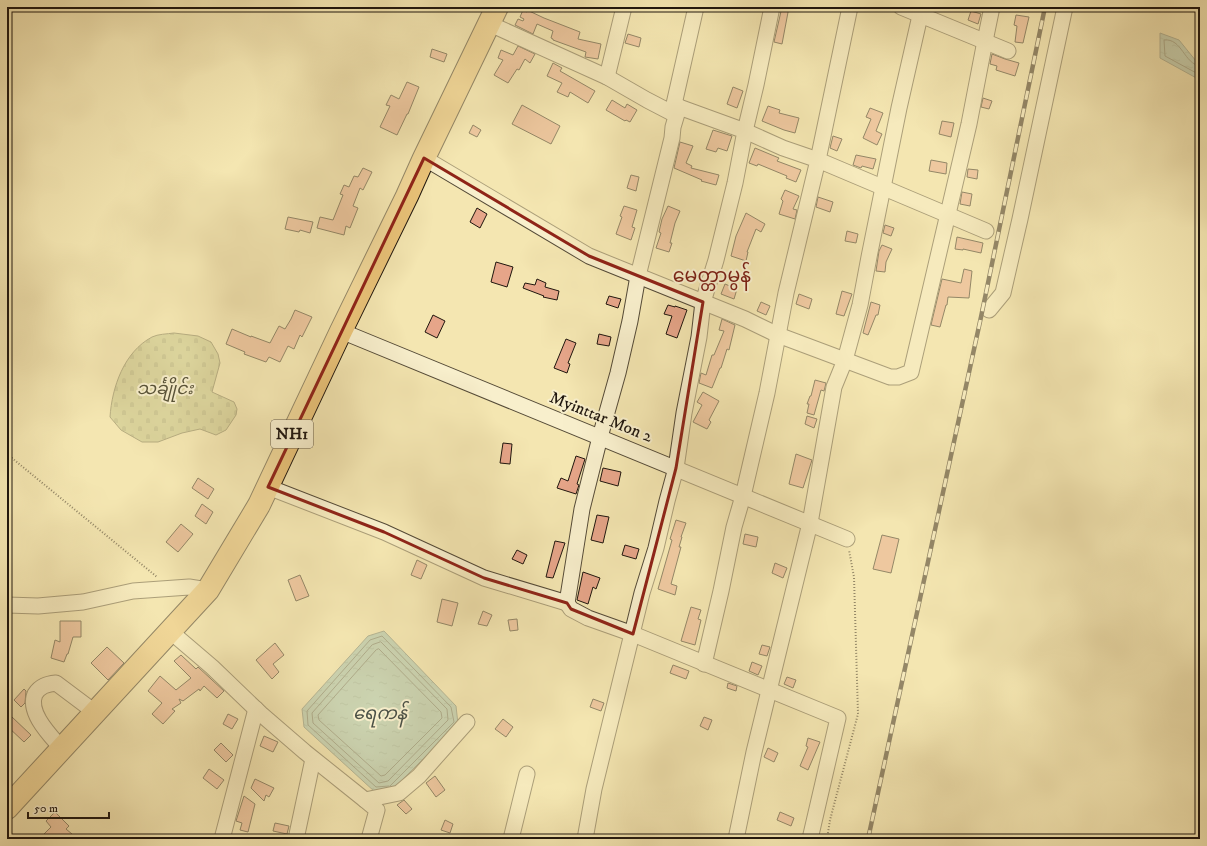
<svg xmlns="http://www.w3.org/2000/svg" width="1207" height="846" font-family="'IM FELL DW Pica','Noto Sans Myanmar',serif">
<style>
.cemetery{fill:url(#cemetery-stones);stroke:#706c4a}
.water{fill:url(#water-ripples);stroke:#6a7b70}
.lines{fill:none;stroke-linecap:round;stroke-linejoin:round}
.shore{stroke:#5e6a60;stroke-width:1}
.building{fill:#e6a589;stroke:#1f160e}
.minor-casing{stroke:#544a37;stroke-width:17}
.highway-casing{stroke:#1f160e;stroke-width:24}
.path{stroke:#1f160e;stroke-width:2;stroke-dasharray:1 2;stroke-linecap:butt}
.minor{stroke:#f8efcc;stroke-width:15}
.highway{stroke:#eac378;stroke-width:22}
.rail-casing{stroke:#1f160e;stroke-width:4.5}
.rail{stroke:#f8efcc;stroke-width:3;stroke-dasharray:9;stroke-linecap:butt}
.marked{fill:none;stroke:#8f2418;stroke-width:3;stroke-linejoin:round}
.labels{text-anchor:middle;dominant-baseline:central;stroke-width:4;stroke-linejoin:round;paint-order:stroke}
.shield{fill:#f8efcc;stroke:#605747;stroke-width:1}
.shield-label{font-size:16px;font-weight:bold;fill:#1f160e}
.park-label{font-size:17px;font-style:italic;fill:#585338;stroke:#f8efcc}
.street-label{font-size:17px;fill:#1f160e;stroke:#f8efcc}
.water-label{font-size:18px;font-style:italic;fill:#4b5147;stroke:#f8efcc}
.quarter-label{font-size:19px;fill:#7a1f14;stroke:#f8efcc}
</style>
<defs>
<pattern id="cemetery-stones" width="16" height="16" patternUnits="userSpaceOnUse"><rect width="16" height="16" fill="#c1c387"/><path d="M2 7V4a2 2 0 0 1 4 0v3zM10 15v-3a2 2 0 0 1 4 0v3z" fill="#a5a773"/></pattern>
<pattern id="water-ripples" width="26" height="14" patternUnits="userSpaceOnUse"><rect width="26" height="14" fill="#9cbeb1"/><path d="M2 4q2-2 4 0t4 0M15 11q2-2 4 0t4 0" fill="none" stroke="#86a397"/></pattern>
</defs>
<rect width="100%" height="100%" fill="#f4e6b1"/>
<filter id="stains"><feTurbulence type="fractalNoise" baseFrequency=".005" numOctaves="4"/><feColorMatrix values="0 0 0 0 .2 0 0 0 0 .09 0 0 0 0 .02 0 0 0 .5 -.17"/></filter>
<radialGradient id="worn" r=".72"><stop offset=".6" stop-color="#630" stop-opacity="0"/><stop offset="1" stop-color="#630" stop-opacity=".3"/></radialGradient>
<path class="cemetery" d="M174 333 198 336 211 342 218 354 220 363 212 392 234 402 237 409 236 415 226 430 216 435 200 429 182 433 158 442H142L121 430 110 417C112 387 124 352 152 337 158 334 167 334 174 333Z"/>
<g class="water">
<path d="M1160 33 1179 40 1196 61 1200 63V80L1160 58Z"/>
<path d="M384 631 456 706 458 724 392 790 375 792 304 727 302 709 368 636Z"/>
</g>
<g class="lines">
<g class="shore">
<path d="M1200 66C1184 64 1182 38 1164 40L1165 56 1200 75"/>
<path d="M381 642 447 709 448 720 388 781 379 783 313 723 312 713 372 645Z"/>
<path d="M379 649 441 712 442 718 385 775 381 776 319 720 318 715 376 650Z"/>
<path d="M389 786 376 787 308 725 307 711 370 640 382 636 451 707 454 722 390 786"/>
</g>
</g>
<g class="building">
<path d="M782 7H789L782 44 774 42Z"/>
<path d="M523 10 527 12V10L544 18 580 32 578 39 601 44 598 59 585 57 586 52 553 40V39L551 38 553 31 537 24 533 34 515 25 518 19 523 21 524 19 520 17Z"/>
<path d="M971 11 981 14 978 24 968 20Z"/>
<path d="M1016 15 1029 17 1023 43 1015 42 1017 26 1014 25Z"/>
<path d="M628 34 641 38 639 47 625 43Z"/>
<path d="M518 46 535 54 530 63 525 59 519 70 517 69 508 83 494 75 503 60 498 58 501 50 513 55Z"/>
<path d="M432 49 447 54 444 62 430 57Z"/>
<path d="M992 54 1005 59 1019 63 1015 76 996 70 997 66 990 64Z"/>
<path d="M553 63 562 68 560 71 595 91 588 103 570 92 568 97 557 92 562 83 547 76Z"/>
<path d="M407 82 419 87 408 114H407L397 135 380 127 390 106 386 105 391 95 399 99Z"/>
<path d="M733 87 743 91 737 108 727 104Z"/>
<path d="M983 98 992 101 989 109 981 107Z"/>
<path d="M612 100 625 108 627 104 637 110 630 122 626 120 625 121 606 110Z"/>
<path d="M522 105 560 126 551 144 512 124Z"/>
<path d="M768 106 780 110 779 113 799 118 795 133 784 130 762 121Z"/>
<path d="M870 108 883 113 876 131 882 134 877 145 863 138 871 119 866 117Z"/>
<path d="M942 121 954 123 951 137 939 134Z"/>
<path d="M473 125 481 130 477 137 469 133Z"/>
<path d="M713 130 732 136 727 151 718 148 716 152 706 149Z"/>
<path d="M833 136 842 139 837 151 830 148Z"/>
<path d="M680 142 693 146 686 163 692 166 691 168 719 175 716 185 701 181 702 180 674 168Z"/>
<path d="M755 148 779 158 777 161 801 170 796 182 786 178 787 176 758 164 757 166 749 163Z"/>
<path d="M856 155 876 159 873 169 862 166 861 168 853 165Z"/>
<path d="M931 160 947 163 946 174 929 171Z"/>
<path d="M363 168 372 172 363 190 360 188 353 206 358 208 350 228 346 226 344 235 317 228 320 217 333 220 343 195 340 194 344 185 349 187 354 176 358 177Z"/>
<path d="M968 169 978 170 977 179 967 177Z"/>
<path d="M631 175 639 177 636 191 627 188Z"/>
<path d="M785 190 799 196 793 209 797 210 795 219 779 214 783 201 781 199Z"/>
<path d="M962 192 972 194 970 206 960 204Z"/>
<path d="M818 197 833 202 830 212 816 207Z"/>
<path d="M624 206 637 210 632 227 635 228 631 240 616 234 622 217 620 216Z"/>
<path d="M668 206 680 211 675 223 670 243H672L669 252 656 248 661 233 659 232 662 219Z"/>
<path d="M477 208 487 214 480 228 470 222Z"/>
<path d="M746 213 765 224 761 232 756 229 747 252H748L746 261 731 256 736 236Z"/>
<path d="M288 217 313 222 310 233 300 230 299 232 285 229Z"/>
<path d="M885 225 894 228 891 236 883 233Z"/>
<path d="M847 231 858 234 856 243 845 241Z"/>
<path d="M957 237 983 243 981 253 963 249V250L955 249Z"/>
<path d="M882 245 892 249 886 262 885 272 876 271 879 251Z"/>
<path d="M496 262 513 267 507 287 491 282Z"/>
<path d="M964 269 972 271 969 298 948 297 947 305H946L940 327 931 325 942 279 961 283Z"/>
<path d="M537 279 546 283 545 287 559 291 557 300 543 297 544 296 523 288 525 283 535 285Z"/>
<path d="M725 284 737 289 734 299 721 294Z"/>
<path d="M842 291 852 294 844 316 836 314Z"/>
<path d="M799 294 812 299 809 309 796 304Z"/>
<path d="M609 296 621 299 618 308 606 304Z"/>
<path d="M761 302 770 306 766 315 757 311Z"/>
<path d="M871 302 880 305 878 315H876L868 335 863 333Z"/>
<path d="M668 305 675 307V306L687 310 677 338 666 334 672 316 664 314Z"/>
<path d="M295 310 312 317 302 337 300 335 294 349 288 346 280 362 269 357 266 362 244 354 245 352 226 344 232 329 251 337V336L270 343 279 326 285 329 291 319Z"/>
<path d="M433 315 445 321 437 338 425 332Z"/>
<path d="M722 319 735 325 729 350 727 349 721 368H720L712 388 699 383 701 373 706 375 712 355H714L724 331 719 330Z"/>
<path d="M599 334 611 337 609 346 597 344Z"/>
<path d="M566 339 576 343 568 363 570 364 567 373 554 368Z"/>
<path d="M815 380 826 383 824 391 821 390 814 415 807 413 809 404H807L810 396H811Z"/>
<path d="M703 392 719 401 709 420 711 422 707 429 693 422 702 405 697 402Z"/>
<path d="M807 416 817 419 814 428 805 424Z"/>
<path d="M503 443 512 444 510 464 500 463Z"/>
<path d="M796 454 812 460 803 488 789 484Z"/>
<path d="M576 456 585 459 577 484 579 485 576 494 557 488 561 478 568 481Z"/>
<path d="M603 468 621 472 618 486 600 481Z"/>
<path d="M198 478 214 489 208 499 192 488Z"/>
<path d="M202 504 213 512 206 524 195 516Z"/>
<path d="M597 515 609 517 603 543 591 540Z"/>
<path d="M676 520 686 523 681 537H682L679 547H681L671 584 677 586 675 595 658 589 672 540 670 539Z"/>
<path d="M181 524 193 534 178 552 166 542Z"/>
<path d="M745 534 758 537 756 547 743 544Z"/>
<path d="M882 535 899 539 891 573 873 569Z"/>
<path d="M555 541 565 543 553 578 546 577Z"/>
<path d="M625 545 639 549 636 559 622 555Z"/>
<path d="M517 550 527 555 523 564 512 559Z"/>
<path d="M417 560 427 565 421 579 411 575Z"/>
<path d="M775 563 787 568 783 578 772 573Z"/>
<path d="M583 572 600 578 596 589 593 587 588 604 577 600Z"/>
<path d="M300 575 309 596 296 601 288 580Z"/>
<path d="M442 599 458 603 452 626 437 622Z"/>
<path d="M691 607 701 610 698 619 701 620 695 645 681 641Z"/>
<path d="M483 611 492 615 487 626 478 624Z"/>
<path d="M517 619 518 630 510 631 508 620Z"/>
<path d="M60 621H81V637H73L68 654H67L64 662 51 658 55 640 60 642Z"/>
<path d="M275 643 284 655 273 664 279 672 272 679 256 660Z"/>
<path d="M762 645 770 647 767 656 759 654Z"/>
<path d="M107 647 124 663 108 680 91 663Z"/>
<path d="M181 655 196 669 198 667 224 691 217 698 204 686 200 691 199 689 183 701 179 699 181 703 172 709 175 711 163 724 152 714 162 703 148 691 160 676 176 690 191 678 174 661Z"/>
<path d="M752 662 762 666 758 675 749 671Z"/>
<path d="M673 665 689 671 686 679 670 673Z"/>
<path d="M787 677 796 680 793 688 784 684Z"/>
<path d="M728 683 737 686 736 691 727 688Z"/>
<path d="M24 689 26 691 25 703 21 707 14 700Z"/>
<path d="M593 699 604 703 601 711 590 707Z"/>
<path d="M228 714 238 719 232 729 223 724Z"/>
<path d="M12 717 31 735 24 742 7 726V722Z"/>
<path d="M704 717 712 720 708 730 700 726Z"/>
<path d="M503 719 513 727 506 737 495 729Z"/>
<path d="M264 736 278 742 273 752 260 746Z"/>
<path d="M808 738 820 742 808 770 800 766 808 747 806 746Z"/>
<path d="M221 743 233 755 226 762 214 750Z"/>
<path d="M768 748 778 753 774 762 764 757Z"/>
<path d="M209 769 224 780 217 789 203 778Z"/>
<path d="M435 776 445 790 436 797 426 783Z"/>
<path d="M255 779 274 788 269 797 266 795 264 801 251 788Z"/>
<path d="M244 796 255 804 248 832 240 830 242 823 236 821Z"/>
<path d="M404 800 412 809 406 814 397 805Z"/>
<path d="M55 812 69 826 66 829 72 834 67 839H39L51 827 46 821Z"/>
<path d="M780 812 794 818 791 826 777 820Z"/>
<path d="M445 820 453 824 450 833 441 830Z"/>
<path d="M275 823 289 826 287 834 273 831Z"/>
</g>
<g class="lines">
<g class="minor-casing">
<g id="minor">
<path d="M850 7 818 160 986 231"/>
<path d="M901 7 1008 51"/>
<path d="M490 24 607 77 647 100 672 113 679 107"/>
<path d="M607 77 624 7"/>
<path d="M679 107 673 127 672 138 638 276 630 321 618 373 600 437 582 509 567 603 571 609 588 618 633 634 838 718 810 839"/>
<path d="M672 113 696 7"/>
<path d="M424 158 589 256 745 319 778 335 890 377H898L911 372 969 124 985 41 992 7"/>
<path d="M989 310 1003 293 1020 219 1065 7"/>
<path d="M341 331 847 539"/>
<path d="M268 487 384 532 484 578 567 603"/>
<path d="M7 605 38 606 83 602 133 591 189 587 208 590"/>
<path d="M171 632 212 667 261 714 305 752 365 800 399 793 419 776 467 722"/>
<path d="M704 664 721 591 734 527 743 496 767 393 786 293 818 160 783 148 745 131 756 85 772 7"/>
<path d="M62 749C51 736 27 713 35 694 40 686 47 684 56 683L96 713"/>
<path d="M365 800 377 810 369 839"/>
<path d="M222 839 256 709"/>
<path d="M296 839 313 759"/>
<path d="M511 839 527 774"/>
<path d="M585 839 594 789 642 593 656 548 667 501 676 468 684 413 699 337 703 302 716 260 735 183 745 131 679 107"/>
<path d="M736 839 754 752 810 523 834 387 845 360 860 305 869 257 899 108 922 7"/>
</g>
</g>
<g class="highway-casing">
<path id="highway" d="M7 808 208 590 259 505 341 331 407 196 424 158 497 7"/>
</g>
<g class="path">
<path d="M7 454 157 577"/>
<path d="M827 839 830 820 858 714 854 577 849 550"/>
</g>
<use href="#minor" class="minor"/>
<use href="#highway" class="highway"/>
<g class="rail-casing">
<path id="rail" d="M868 839 981 317 1045 7"/>
</g>
<use href="#rail" class="rail"/>
</g>
<path d="M0 0H1207V846H0ZM424 158 589 256 703 302 676 468 633 634 571 609 567 603 484 578 384 532 268 487Z" fill="#f4e6b1" fill-opacity=".55" fill-rule="evenodd"/>
<path class="marked" d="M424 158 589 256 703 302 676 468 633 634 571 609 567 603 484 578 384 532 268 487Z"/>
<g class="labels">
<rect class="shield" x="271" y="420" width="42" height="28" rx="3"/>
<g class="shield-label">
<text x="292" y="434">NH1</text>
</g>
<g class="park-label">
<text x="165" y="389">သင်္ချိုင်း</text>
</g>
<g class="street-label">
<text transform="translate(601 417) rotate(22)">Myinttar Mon 2</text>
</g>
<g class="water-label">
<text x="380" y="714">ရေကန်</text>
</g>
<g class="quarter-label">
<text x="712" y="276">မေတ္တာမွန်</text>
</g>
</g>
<rect width="1207" height="846" fill="none" stroke="#f4e6b1" stroke-width="24"/>
<rect x="8" y="8" width="1191" height="830" fill="none" stroke="#1f160e" stroke-width="2"/>
<rect x="12" y="12" width="1183" height="822" fill="none" stroke="#1f160e"/>
<path d="M28 812v6h81v-6" fill="none" stroke="#1f160e" stroke-width="2"/>
<text x="34" y="812" font-size="12" fill="#1f160e" stroke="#f8efcc" stroke-width="3" paint-order="stroke">50 m</text>
<rect width="100%" height="100%" filter="url(#stains)"/>
<rect width="100%" height="100%" fill="url(#worn)"/>
</svg>
